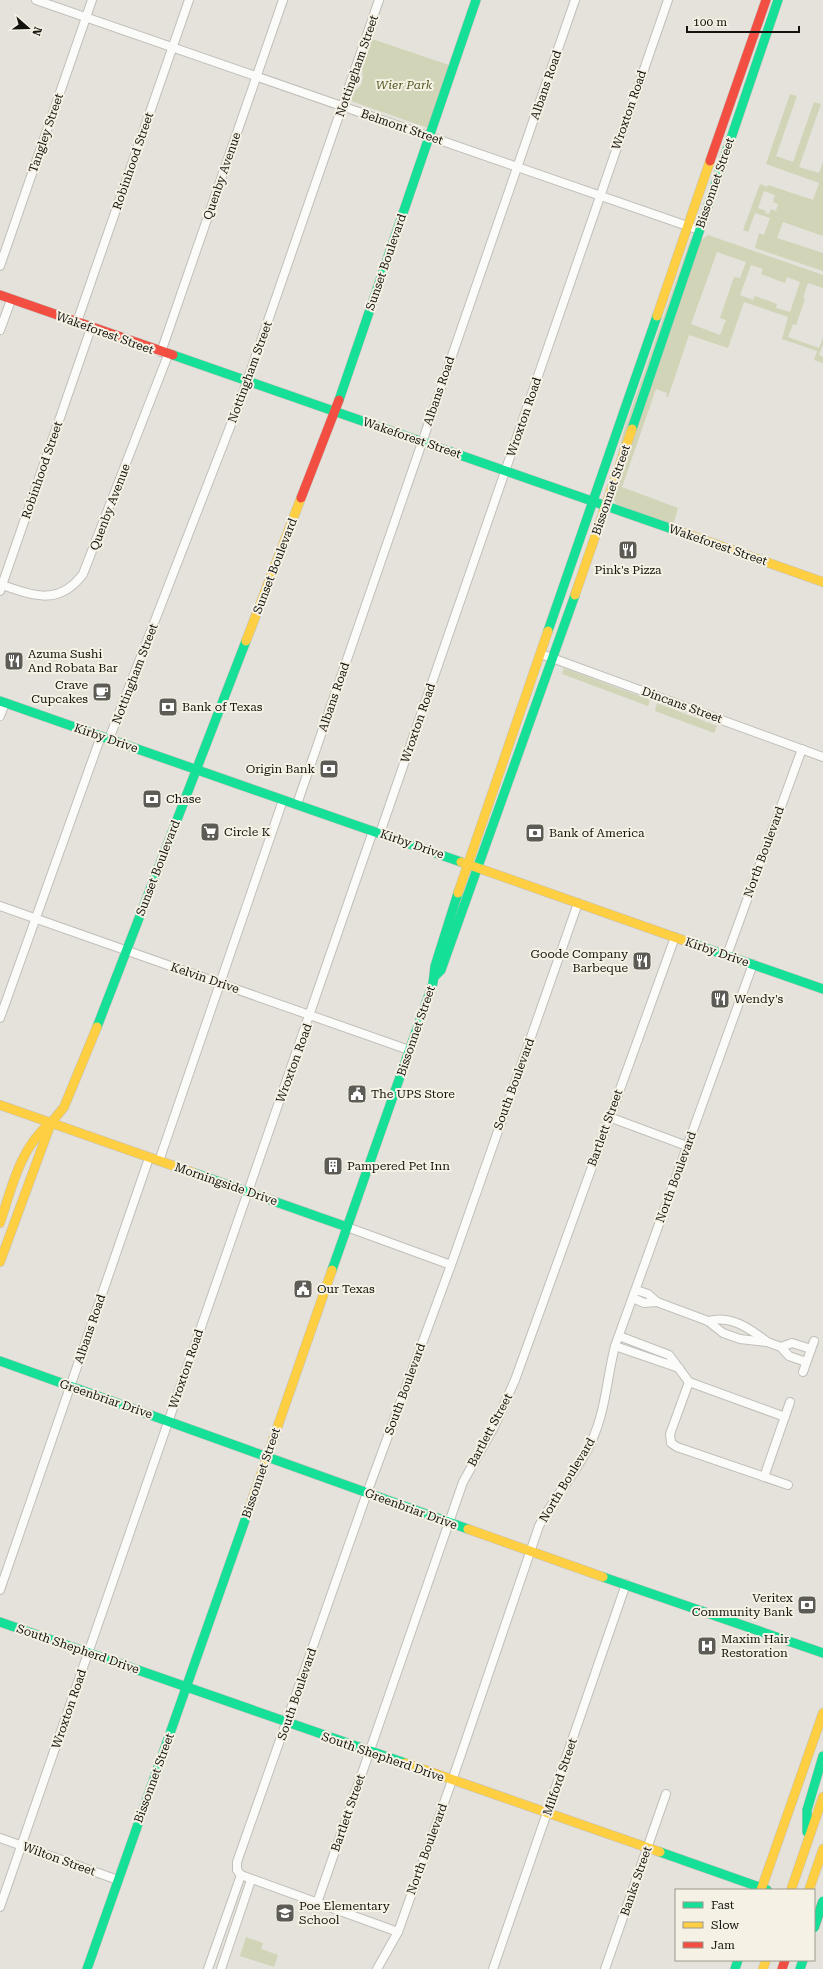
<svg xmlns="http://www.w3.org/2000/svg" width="823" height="1969" font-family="'Roboto Serif',serif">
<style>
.green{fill:#d1d4b6;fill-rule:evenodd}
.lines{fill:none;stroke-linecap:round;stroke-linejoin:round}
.street-casing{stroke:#c1bfba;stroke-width:10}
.fast-casing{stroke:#c1bfba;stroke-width:10}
.slow-casing{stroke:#c1bfba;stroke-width:10}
.jam-casing{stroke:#c1bfba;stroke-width:10}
.street{stroke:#fbfbf9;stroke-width:8}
.fast{stroke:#16e098;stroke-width:9}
.slow{stroke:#ffcf43;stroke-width:9}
.jam{stroke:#f24e42;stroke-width:9}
.fast-bridge-casing{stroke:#989c89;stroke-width:10;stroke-linecap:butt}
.fast-bridge{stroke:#16e098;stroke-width:9}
.labels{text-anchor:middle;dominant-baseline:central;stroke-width:4;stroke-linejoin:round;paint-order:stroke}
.street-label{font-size:12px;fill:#14130f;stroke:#f5f1e4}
.park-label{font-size:12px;font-style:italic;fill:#545a22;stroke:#f5f1e4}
.poi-label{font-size:12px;fill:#14130f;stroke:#f5f1e4;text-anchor:start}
</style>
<rect width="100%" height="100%" fill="#e4e2da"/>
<g class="green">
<path d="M372 39 449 65 428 128 351 101 354 92 361 85 363 77 362 67Z"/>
<path d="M790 94 797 96 776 156 793 162 814 102 821 104 799 167 819 173 823 162V236L783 222 777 238 823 253V271L755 248 759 233 764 235 770 218 755 213 748 232 743 230 760 184 767 187 768 185 813 200 819 183 766 164ZM764 191 775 195 773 202 778 204 776 211 771 209 769 214 765 213 766 211 758 208Z"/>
<path d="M708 235 823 275V288L808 283 803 298 805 299 796 325 793 324 788 337 819 348 823 338V344L819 355 823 357V363L814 360 817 351 782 339 788 317 744 302 728 348 689 335 668 397 666 396 667 393 656 389 622 487 678 508 673 525 616 504 612 497 700 241ZM717 252 746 262 740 278 734 277 720 318 726 320 720 335 691 324ZM751 265 763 269 761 274 785 283 787 277 800 282 790 312 776 308 777 304 755 296 753 300 740 295Z"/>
<path d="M691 238 692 240 616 461 623 433Z"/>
<path d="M564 668 650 700 648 706 562 674Z"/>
<path d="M657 703 717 726 714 733 655 711Z"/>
<path d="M246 1937 263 1943 261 1949 278 1955 274 1967 240 1956Z"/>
</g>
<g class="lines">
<g class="street-casing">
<g id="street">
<path d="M36 0 699 230"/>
<path d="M0 266 92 0"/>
<path d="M77 322 189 0"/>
<path d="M0 330 11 300"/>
<path d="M161 352 283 0"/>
<path d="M2 585C34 596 59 606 83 574L168 355"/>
<path d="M0 591 91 328"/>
<path d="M541 654 823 757"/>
<path d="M0 716 5 703"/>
<path d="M109 739 242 396 379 0"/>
<path d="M297 804 575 0"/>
<path d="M380 833 668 0"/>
<path d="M0 906 409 1050"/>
<path d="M727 955 802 749"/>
<path d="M0 1018 101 736"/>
<path d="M609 1117 687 1146"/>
<path d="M159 1161 283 800"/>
<path d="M347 1227 451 1265"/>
<path d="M636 1290 648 1294 657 1302 708 1321 723 1333 740 1339 767 1342 781 1347 789 1356 806 1362"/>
<path d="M633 1298 644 1303 657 1302"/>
<path d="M708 1321C731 1315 749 1328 766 1341"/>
<path d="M619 1336 669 1355 689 1382 785 1417"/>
<path d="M615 1346 679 1368"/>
<path d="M781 1347 792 1343 811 1349"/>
<path d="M803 1372 814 1341"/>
<path d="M689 1382 670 1434 671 1443 677 1447 788 1485"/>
<path d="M764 1477 790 1402"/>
<path d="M0 1590 149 1158"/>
<path d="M0 1838 118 1880"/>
<path d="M317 1903 463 1482 494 1427 515 1380 675 937"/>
<path d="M0 1907 373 831"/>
<path d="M398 1932 241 1875 237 1870V1862L367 1493 451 1265 578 903"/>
<path d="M208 1969 241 1875"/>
<path d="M221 1969 251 1880"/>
<path d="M377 1969 398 1932 455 1772 539 1526C555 1495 580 1469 593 1438 606 1408 607 1377 615 1346L753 964"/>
<path d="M493 1969 626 1584"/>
<path d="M605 1969 666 1794"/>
</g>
</g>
<g class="fast-casing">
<g id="fast">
<path d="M173 355 675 530"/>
<path d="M339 400 476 0"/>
<path d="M632 429 778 0"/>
<path d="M548 631 657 316"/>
<path d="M0 701 461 862"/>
<path d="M691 943 823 989"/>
<path d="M435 976 441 970 575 595"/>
<path d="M97 1027 246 641"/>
<path d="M194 1173 347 1227"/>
<path d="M332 1270 433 983 435 966 458 893"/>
<path d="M0 1361 468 1529"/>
<path d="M603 1577 823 1653"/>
<path d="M0 1622 405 1763"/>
<path d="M807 1832V1810L823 1756"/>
<path d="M660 1852 762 1888"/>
<path d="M762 1888 767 1890"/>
<path d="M87 1969 250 1506"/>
<path d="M735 1969 738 1960"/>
<path d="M800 1969 803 1960"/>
</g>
</g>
<g class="slow-casing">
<g id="slow">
<path d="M657 316 710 161"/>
<path d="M675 530 823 582"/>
<path d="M575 595 632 429"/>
<path d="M246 641 301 498"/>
<path d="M461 862 691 943"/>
<path d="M458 893 548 631"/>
<path d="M0 1105 194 1173"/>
<path d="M0 1223C12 1187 20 1148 50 1123"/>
<path d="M0 1262 51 1123 64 1107 97 1027"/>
<path d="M250 1506 332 1270"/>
<path d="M468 1529 603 1577"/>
<path d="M405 1763 660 1852"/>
<path d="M761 1890 823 1713"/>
<path d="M791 1890 823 1797"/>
<path d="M809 1890 823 1849"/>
<path d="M763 1969 766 1960"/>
</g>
</g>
<g class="jam-casing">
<g id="jam">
<path d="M710 161 766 0"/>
<path d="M0 295 173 355"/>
<path d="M301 498 339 400"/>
<path d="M782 1969 785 1960"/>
</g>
</g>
<use href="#street" class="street"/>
<use href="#fast" class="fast"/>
<use href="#slow" class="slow"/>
<use href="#jam" class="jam"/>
<g class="fast-bridge-casing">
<path id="fast-bridge" d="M814 1928 823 1901"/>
</g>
<use href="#fast-bridge" class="fast-bridge"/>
</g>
<defs>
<g id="restaurant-square" transform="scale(1)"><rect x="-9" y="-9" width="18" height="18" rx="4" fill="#5d5b56" stroke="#f5f1e4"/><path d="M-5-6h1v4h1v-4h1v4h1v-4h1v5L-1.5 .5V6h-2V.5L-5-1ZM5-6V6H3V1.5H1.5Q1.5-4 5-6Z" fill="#fff"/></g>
<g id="cafe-square" transform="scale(1)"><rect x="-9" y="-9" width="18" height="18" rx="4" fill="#5d5b56" stroke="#f5f1e4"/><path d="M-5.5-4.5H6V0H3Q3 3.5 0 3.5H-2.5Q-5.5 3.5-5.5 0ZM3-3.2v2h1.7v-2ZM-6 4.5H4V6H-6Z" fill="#fff"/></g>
<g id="bank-square" transform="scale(1)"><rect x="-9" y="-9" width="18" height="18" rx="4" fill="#5d5b56" stroke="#f5f1e4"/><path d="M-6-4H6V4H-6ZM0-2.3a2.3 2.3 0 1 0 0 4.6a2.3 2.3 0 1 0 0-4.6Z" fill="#fff"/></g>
<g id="supermarket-square" transform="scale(1)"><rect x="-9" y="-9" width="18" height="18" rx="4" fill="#5d5b56" stroke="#f5f1e4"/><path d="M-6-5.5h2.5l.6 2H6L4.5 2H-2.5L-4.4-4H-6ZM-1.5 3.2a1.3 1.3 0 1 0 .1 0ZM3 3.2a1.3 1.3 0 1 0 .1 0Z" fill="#fff"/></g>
<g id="civic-square" transform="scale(1)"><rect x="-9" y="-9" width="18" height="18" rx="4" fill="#5d5b56" stroke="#f5f1e4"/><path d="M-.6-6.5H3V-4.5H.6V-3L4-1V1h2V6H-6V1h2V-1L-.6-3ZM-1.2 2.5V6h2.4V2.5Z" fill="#fff"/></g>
<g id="building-square" transform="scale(1)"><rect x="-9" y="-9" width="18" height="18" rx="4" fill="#5d5b56" stroke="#f5f1e4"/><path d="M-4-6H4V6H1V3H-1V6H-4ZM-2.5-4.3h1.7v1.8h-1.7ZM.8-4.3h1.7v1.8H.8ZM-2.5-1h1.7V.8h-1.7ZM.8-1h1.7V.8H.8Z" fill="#fff"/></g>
<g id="hospital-square" transform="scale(1)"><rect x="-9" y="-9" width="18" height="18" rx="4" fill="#5d5b56" stroke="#f5f1e4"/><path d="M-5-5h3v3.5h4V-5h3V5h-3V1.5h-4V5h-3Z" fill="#fff"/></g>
<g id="school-square" transform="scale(1)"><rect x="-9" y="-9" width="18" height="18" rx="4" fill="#5d5b56" stroke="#f5f1e4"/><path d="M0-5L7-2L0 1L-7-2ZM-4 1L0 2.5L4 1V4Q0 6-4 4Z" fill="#fff"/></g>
</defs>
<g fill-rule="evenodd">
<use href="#restaurant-square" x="628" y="550"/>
<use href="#restaurant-square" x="14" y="661"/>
<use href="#cafe-square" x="102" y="692"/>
<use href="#bank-square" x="168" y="707"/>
<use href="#bank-square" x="329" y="769"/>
<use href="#bank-square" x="152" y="799"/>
<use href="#supermarket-square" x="210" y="832"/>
<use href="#bank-square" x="535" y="833"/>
<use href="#restaurant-square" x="642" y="961"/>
<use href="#restaurant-square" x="720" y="999"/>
<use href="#civic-square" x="357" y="1094"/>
<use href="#building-square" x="333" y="1166"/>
<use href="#civic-square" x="303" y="1289"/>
<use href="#bank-square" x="807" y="1605"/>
<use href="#hospital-square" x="707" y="1646"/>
<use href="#school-square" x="285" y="1913"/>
</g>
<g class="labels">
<g class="street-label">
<text transform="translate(357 66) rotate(-71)">Nottingham Street</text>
<text transform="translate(546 85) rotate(-71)">Albans Road</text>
<text transform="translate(629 110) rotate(-71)">Wroxton Road</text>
<text transform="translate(402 127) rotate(19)">Belmont Street</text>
<text transform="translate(46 133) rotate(-71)">Tangley Street</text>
<text transform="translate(133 161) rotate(-71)">Robinhood Street</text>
<text transform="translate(222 176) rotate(-71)">Quenby Avenue</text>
<text transform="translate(715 183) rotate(-71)">Bissonnet Street</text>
<text transform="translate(386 262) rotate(-71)">Sunset Boulevard</text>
<text transform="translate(105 333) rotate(20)">Wakeforest Street</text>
<text transform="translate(250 372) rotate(-70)">Nottingham Street</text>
<text transform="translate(439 391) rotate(-71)">Albans Road</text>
<text transform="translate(524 417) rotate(-71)">Wroxton Road</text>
<text transform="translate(412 438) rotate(19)">Wakeforest Street</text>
<text transform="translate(42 470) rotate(-71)">Robinhood Street</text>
<text transform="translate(611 490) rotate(-71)">Bissonnet Street</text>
<text transform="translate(110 507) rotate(-69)">Quenby Avenue</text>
<text transform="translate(718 545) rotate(19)">Wakeforest Street</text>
<text transform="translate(275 566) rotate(-69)">Sunset Boulevard</text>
<text transform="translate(135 674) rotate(-69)">Nottingham Street</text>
<text transform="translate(334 697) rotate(-71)">Albans Road</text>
<text transform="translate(682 705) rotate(20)">Dincans Street</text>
<text transform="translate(418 723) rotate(-71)">Wroxton Road</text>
<text transform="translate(106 738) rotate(19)">Kirby Drive</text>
<text transform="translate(412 844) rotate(19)">Kirby Drive</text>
<text transform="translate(764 852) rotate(-70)">North Boulevard</text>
<text transform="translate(158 868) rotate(-69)">Sunset Boulevard</text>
<text transform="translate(717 952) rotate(19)">Kirby Drive</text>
<text transform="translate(205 978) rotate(19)">Kelvin Drive</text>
<text transform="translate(416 1031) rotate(-71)">Bissonnet Street</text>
<text transform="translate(294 1063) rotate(-70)">Wroxton Road</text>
<text transform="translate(514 1084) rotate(-70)">South Boulevard</text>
<text transform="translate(605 1128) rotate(-70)">Bartlett Street</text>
<text transform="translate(676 1177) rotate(-70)">North Boulevard</text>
<text transform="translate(226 1184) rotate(19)">Morningside Drive</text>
<text transform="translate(90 1329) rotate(-71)">Albans Road</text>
<text transform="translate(186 1369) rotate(-71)">Wroxton Road</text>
<text transform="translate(405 1389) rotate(-70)">South Boulevard</text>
<text transform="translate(106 1399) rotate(19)">Greenbriar Drive</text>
<text transform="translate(490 1430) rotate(-62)">Bartlett Street</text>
<text transform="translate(261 1473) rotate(-71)">Bissonnet Street</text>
<text transform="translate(567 1480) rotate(-59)">North Boulevard</text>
<text transform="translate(411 1509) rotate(20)">Greenbriar Drive</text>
<text transform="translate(78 1649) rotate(19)">South Shepherd Drive</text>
<text transform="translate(297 1694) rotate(-71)">South Boulevard</text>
<text transform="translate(69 1709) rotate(-71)">Wroxton Road</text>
<text transform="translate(383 1757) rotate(19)">South Shepherd Drive</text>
<text transform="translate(560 1777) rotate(-71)">Milford Street</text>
<text transform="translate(154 1778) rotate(-70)">Bissonnet Street</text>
<text transform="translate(348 1813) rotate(-71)">Bartlett Street</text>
<text transform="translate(427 1849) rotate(-70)">North Boulevard</text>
<text transform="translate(59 1859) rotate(20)">Wilton Street</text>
<text transform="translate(636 1881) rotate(-71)">Banks Street</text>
</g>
<g class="park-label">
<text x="404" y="85">Wier Park</text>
</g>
<g class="poi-label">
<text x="628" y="570" text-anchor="middle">Pink's Pizza</text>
<text x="28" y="654">Azuma Sushi<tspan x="28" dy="14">And Robata Bar</tspan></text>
<text x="88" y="685" text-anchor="end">Crave<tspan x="88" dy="14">Cupcakes</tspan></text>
<text x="182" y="707">Bank of Texas</text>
<text x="315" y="769" text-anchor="end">Origin Bank</text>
<text x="166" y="799">Chase</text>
<text x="224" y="832">Circle K</text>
<text x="549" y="833">Bank of America</text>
<text x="628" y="954" text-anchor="end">Goode Company<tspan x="628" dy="14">Barbeque</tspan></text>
<text x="734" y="999">Wendy's</text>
<text x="371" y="1094">The UPS Store</text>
<text x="347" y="1166">Pampered Pet Inn</text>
<text x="317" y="1289">Our Texas</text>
<text x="793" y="1598" text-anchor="end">Veritex<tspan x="793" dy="14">Community Bank</tspan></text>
<text x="721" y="1639">Maxim Hair<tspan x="721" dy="14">Restoration</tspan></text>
<text x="299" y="1906">Poe Elementary<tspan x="299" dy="14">School</tspan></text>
</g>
</g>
<rect x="675" y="1889" width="140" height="72" fill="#f5f1e4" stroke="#9b988f"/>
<rect x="683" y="1902" width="20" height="6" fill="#16e098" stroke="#9b988f"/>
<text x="711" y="1909" font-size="12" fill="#14130f">Fast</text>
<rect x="683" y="1922" width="20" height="6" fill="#ffcf43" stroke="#9b988f"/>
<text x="711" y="1929" font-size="12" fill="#14130f">Slow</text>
<rect x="683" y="1942" width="20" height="6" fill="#f24e42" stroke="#9b988f"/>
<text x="711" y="1949" font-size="12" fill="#14130f">Jam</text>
<g transform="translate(28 28) rotate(110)" stroke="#f5f1e4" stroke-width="3" paint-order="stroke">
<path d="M0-3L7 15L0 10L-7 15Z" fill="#14130f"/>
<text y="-6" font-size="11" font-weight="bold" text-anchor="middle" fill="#14130f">N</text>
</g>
<path d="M687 26v6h112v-6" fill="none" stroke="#14130f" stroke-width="2"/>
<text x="693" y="26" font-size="12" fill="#14130f" stroke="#f5f1e4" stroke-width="3" paint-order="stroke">100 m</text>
</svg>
